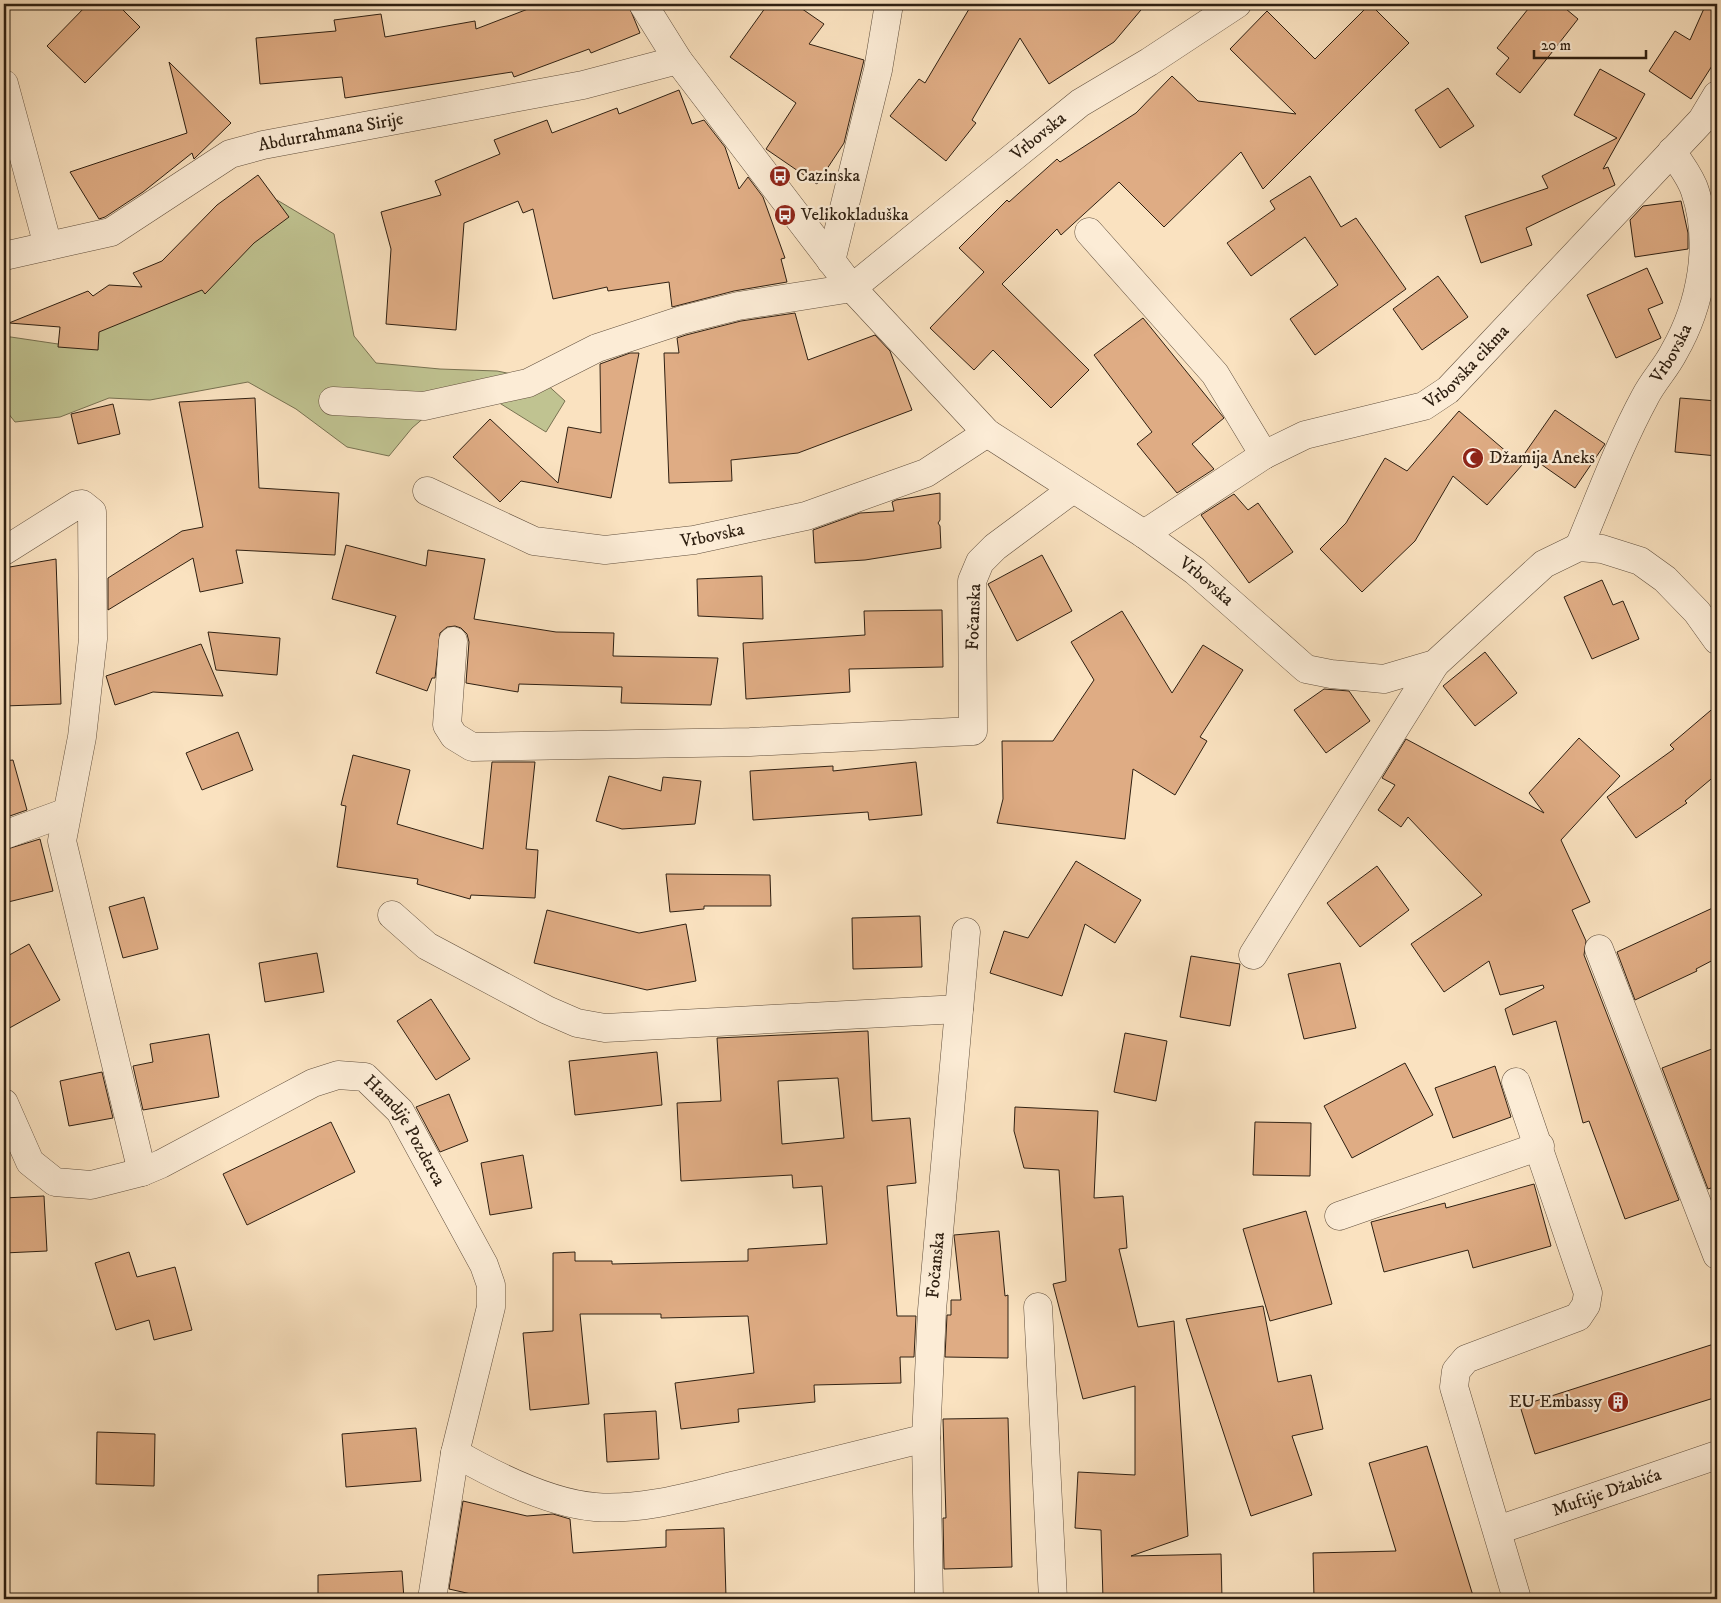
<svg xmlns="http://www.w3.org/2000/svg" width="1721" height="1603" font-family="'IM FELL DW Pica',serif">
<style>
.green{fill:#c0c391;stroke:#787252}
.building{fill:#dfac84;stroke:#2f2012;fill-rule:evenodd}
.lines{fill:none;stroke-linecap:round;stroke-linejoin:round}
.minor-casing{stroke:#62503e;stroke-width:29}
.minor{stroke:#fcecd6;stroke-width:28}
.labels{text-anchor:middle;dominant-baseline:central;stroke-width:4.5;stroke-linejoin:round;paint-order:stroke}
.street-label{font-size:18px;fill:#2f2012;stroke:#fcecd6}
.poi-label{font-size:18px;fill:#2f2012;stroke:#fcecd6;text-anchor:start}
</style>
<rect width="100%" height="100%" fill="#fae2c0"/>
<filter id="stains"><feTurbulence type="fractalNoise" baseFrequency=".004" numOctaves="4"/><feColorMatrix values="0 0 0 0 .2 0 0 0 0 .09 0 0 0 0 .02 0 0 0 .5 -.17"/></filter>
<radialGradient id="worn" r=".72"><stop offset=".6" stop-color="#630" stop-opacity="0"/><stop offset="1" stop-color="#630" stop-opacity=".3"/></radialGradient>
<path class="green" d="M277 200 334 234 354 336 376 363 440 369 497 371 542 380 565 401 546 432 493 399 454 392 412 428 389 456 347 447 296 409 248 382 150 400 109 398 60 417 15 422 4 408V336L58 344 227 235Z"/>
<g class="building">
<path d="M88 4H117L140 27 85 83 47 46Z"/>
<path d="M541 4H628L640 33 591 53 589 49 514 77 512 72 345 98 342 77 260 84 256 38 336 31 334 20 381 14 385 37 475 21 476 29Z"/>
<path d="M768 4H795L824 24 809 44 864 60 844 143 817 184 766 149 796 103 730 57Z"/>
<path d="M972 4H1146L1114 42 1049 84 1020 38 972 120 976 123 946 161 890 116 919 79 925 83Z"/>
<path d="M1370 4 1409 43 1263 189 1241 152 1164 227 1119 182 1061 235 1057 229 1002 284 1089 370 1051 408 993 350 974 370 930 328 984 272 959 248 1007 200 1009 202 1057 159 1060 162 1136 113 1172 76 1198 101 1296 114 1230 49 1267 11 1315 59Z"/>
<path d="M1532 4H1560L1578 19 1520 93 1496 74 1509 58 1497 48Z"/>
<path d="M1706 4H1717V58L1691 99 1649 71 1675 31 1690 40Z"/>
<path d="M169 62 231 123 194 159 192 153 143 192 105 217 99 219 70 172 187 133Z"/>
<path d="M1600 69 1645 94 1603 169 1608 167 1615 185 1526 228 1532 245 1481 263 1465 216 1548 188 1542 176 1617 138 1574 115Z"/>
<path d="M1448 88 1474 126 1440 148 1415 110Z"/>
<path d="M679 90 692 124 704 120 725 147 739 189 748 177 763 197 785 258 781 259 787 282 734 291 672 307 669 282 608 291 607 287 553 299 533 209 523 213 518 201 464 223 456 330 386 324 391 249 381 212 441 195 435 181 500 154 494 140 547 120 552 133 617 108 619 114Z"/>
<path d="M258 175 289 217 254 243 205 294 202 290 99 332 98 350 58 347 60 327 9 323 88 291 93 296 109 285 142 287 133 273 162 261 217 205Z"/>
<path d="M1310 176 1341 227 1356 218 1406 289 1315 355 1290 319 1338 285 1305 237 1251 276 1227 243 1275 209 1270 201Z"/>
<path d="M1681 201 1688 233V249L1635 257 1630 220 1643 206Z"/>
<path d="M1647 268 1663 303 1648 309 1661 338 1616 358 1587 295Z"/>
<path d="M1438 276 1468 317 1422 350 1393 309Z"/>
<path d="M795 313 808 360 875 335 890 351 912 410 798 453 731 460 732 481 669 483 664 353H679L677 338 686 335 741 321Z"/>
<path d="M1143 318 1224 418 1192 444 1214 469 1177 493 1137 444 1152 432 1094 355Z"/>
<path d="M630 353H639L611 498 521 481 500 502 453 457 490 419 558 483 568 427 601 433 600 364Z"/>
<path d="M255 398 259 488 339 493 335 555 236 550 243 583 200 592 193 558 108 610V578L182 531 203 527 179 402Z"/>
<path d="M1680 398 1717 401V456L1675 452Z"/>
<path d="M113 404 120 434 78 444 71 414Z"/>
<path d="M1555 410 1605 444 1575 488 1525 453Z"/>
<path d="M1459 411 1522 465 1487 505 1453 476 1415 541 1362 592 1320 549 1346 523 1385 458 1407 471Z"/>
<path d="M940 493V520L938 523 940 526 941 548 865 560 815 563 813 530 860 513 894 511 892 502 896 500Z"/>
<path d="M1234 494 1248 510 1258 503 1293 552 1249 583 1201 515Z"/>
<path d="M346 545 426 566 428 550 485 559 474 619 556 632 614 633 613 656 718 658 711 705 621 703 622 687 519 684 518 692 466 683 469 642 467 634 461 628 455 626 447 627 440 633 435 678H432L427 691 376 673 396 616 332 599Z"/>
<path d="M1042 555 1072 611 1017 641 988 584Z"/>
<path d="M56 559 61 704 4 706V568Z"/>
<path d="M762 576 763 619 698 616 697 579Z"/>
<path d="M1602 580 1613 605 1623 601 1639 639 1592 659 1564 597Z"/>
<path d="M942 610 943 667 849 669 850 692 746 699 743 643 865 635 864 611Z"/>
<path d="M1122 611 1172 693 1203 645 1243 670 1200 737 1207 741 1175 795 1133 769 1125 839 997 823 1003 799 1002 741H1053L1094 680 1071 642Z"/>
<path d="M208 632 280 638 277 675 216 670Z"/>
<path d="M201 644 223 696 153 692 115 705 106 676Z"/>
<path d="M1485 652 1517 693 1475 726 1443 686Z"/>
<path d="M1324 689 1349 691 1370 721 1326 753 1294 710Z"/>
<path d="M1717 705V774L1685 801 1687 803 1636 838 1607 797 1674 749 1670 745Z"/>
<path d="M238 732 253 770 202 790 186 753Z"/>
<path d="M1579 738 1620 776 1561 840 1590 902 1572 910 1586 941 1584 955 1679 1200 1625 1219 1589 1121 1583 1123 1556 1021 1513 1035 1505 1009 1544 988 1543 985 1500 995 1489 961 1444 992 1411 944 1482 895 1408 817 1401 827 1378 810 1395 785 1382 778 1406 739 1544 813 1529 793Z"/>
<path d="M353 755 410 770 397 824 483 849 492 762H535L526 849 538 850 535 898 471 895 470 899 417 884 418 879 337 867 346 806 341 805Z"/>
<path d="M13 760 27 810 4 818V761Z"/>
<path d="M916 762 922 815 869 820 868 812 753 820 750 771 833 766V771Z"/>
<path d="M609 776 661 791 663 777 701 781 695 824 622 829 596 821Z"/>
<path d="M40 839 53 891 4 903V850Z"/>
<path d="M1076 861 1141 900 1115 943 1085 924 1062 996 990 973 1004 931 1028 938Z"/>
<path d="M1377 866 1409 910 1360 947 1327 903Z"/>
<path d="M666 874 770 875 771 906H704V909L670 912Z"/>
<path d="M144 897 158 949 123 958 109 907Z"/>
<path d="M1717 906V958L1696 969 1697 971 1635 1000 1617 952Z"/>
<path d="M547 910 639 933 686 924 696 981 647 990 534 963Z"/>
<path d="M920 916 922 967 853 969 852 918Z"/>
<path d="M29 944 60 1000 4 1031V958Z"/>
<path d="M317 953 324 992 265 1002 259 963Z"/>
<path d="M1191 956 1240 964 1230 1026 1180 1017Z"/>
<path d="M1340 963 1356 1028 1304 1039 1288 974Z"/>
<path d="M431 999 470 1059 436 1080 397 1021Z"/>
<path d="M868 1031 872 1121 910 1118 916 1183 887 1186 897 1316H916L914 1357H900L901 1383 814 1385 815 1402 738 1409 739 1422 681 1429 675 1383 754 1373 748 1316 661 1318V1314H580L589 1404 530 1410 523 1333 553 1331V1253L575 1252V1261H612V1264L748 1261V1249L827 1244 822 1186 793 1188 792 1175 681 1181 677 1103 721 1101 717 1038ZM838 1078 844 1138 782 1144 778 1081Z"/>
<path d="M1125 1033 1167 1041 1156 1101 1114 1092Z"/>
<path d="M209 1034 219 1097 143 1110 133 1066 153 1062 150 1044Z"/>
<path d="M1717 1047V1186L1708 1189 1662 1068Z"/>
<path d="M657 1052 662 1105 575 1115 569 1061Z"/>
<path d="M1405 1063 1433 1115 1352 1158 1324 1106Z"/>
<path d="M1495 1066 1511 1117 1453 1138 1435 1088Z"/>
<path d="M102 1072 113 1118 69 1126 60 1081Z"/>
<path d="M449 1094 468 1141 440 1152 416 1107Z"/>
<path d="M1015 1107 1098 1111 1094 1198 1123 1196 1127 1248 1119 1249 1138 1327 1174 1321 1188 1536 1131 1556 1221 1554 1222 1599H1103L1101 1530 1075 1528 1078 1472 1135 1475V1386L1083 1399 1053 1284 1066 1281 1059 1170 1024 1168 1014 1131Z"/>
<path d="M331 1122 355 1172 247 1225 223 1174Z"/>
<path d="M1255 1122 1311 1123 1310 1176 1253 1175Z"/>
<path d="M523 1155 532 1208 490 1215 481 1163Z"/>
<path d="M1534 1184 1551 1246 1473 1268 1468 1250 1384 1272 1371 1222 1445 1203 1446 1208Z"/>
<path d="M44 1196 47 1251 4 1253V1198Z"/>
<path d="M1306 1211 1332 1304 1270 1321 1243 1229Z"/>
<path d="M999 1231 1005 1296 1008 1295V1358L945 1357 947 1315H951V1300H961L954 1235Z"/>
<path d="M129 1252 137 1277 175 1267 192 1330 154 1340 149 1320 116 1330 95 1263Z"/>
<path d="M1263 1306 1278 1382 1311 1375 1323 1429 1292 1436 1312 1495 1251 1516 1186 1319Z"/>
<path d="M1717 1343V1397L1535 1454 1520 1406Z"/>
<path d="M656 1411 659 1459 607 1462 604 1414Z"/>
<path d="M1008 1418 1012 1567 944 1569 943 1518H946L943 1419Z"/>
<path d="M416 1428 421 1481 346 1487 342 1434Z"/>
<path d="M97 1432 155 1434 154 1486 96 1484Z"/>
<path d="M1427 1446 1474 1599H1314L1313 1553 1396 1551 1369 1463Z"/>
<path d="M463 1501 527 1516 553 1514 570 1519 573 1553 666 1547V1530L724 1528 726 1597 493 1599 449 1589Z"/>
<path d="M402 1571 404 1599H318V1575Z"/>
</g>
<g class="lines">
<g class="minor-casing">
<g id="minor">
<path id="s1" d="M643 4 678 60 852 288 987 433 1144 534 1195 571 1306 669 1331 674 1384 679 1435 664 1544 564 1579 547 1602 549 1640 561 1665 579 1697 612 1717 640"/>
<path d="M4 84 48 246"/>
<path d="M1089 232 1215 374 1264 455"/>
<path id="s2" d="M4 256 111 232 230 154 263 145 583 85 678 60"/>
<path d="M831 261 878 70 889 4"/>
<path id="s3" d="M333 401 424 406 528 383 597 348 682 320 738 306 852 288 1080 103 1149 62 1237 4"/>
<path id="s4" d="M427 491 534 541 605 550 694 540 806 516 926 473 987 433"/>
<path id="s5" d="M1144 534 1264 455 1305 435 1424 406 1448 390 1702 120 1717 95"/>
<path id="s6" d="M1579 547C1600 497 1619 445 1645 397 1653 381 1666 368 1674 352 1701 305 1713 243 1695 191 1691 177 1679 163 1672 151"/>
<path d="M4 551 77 505 82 504 92 512 93 639 82 737 62 841 142 1172"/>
<path d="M453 641 447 725 454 736 472 747 750 742 973 731 972 581 980 562 995 547 1073 489"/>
<path d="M4 835 67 812"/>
<path d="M392 915 427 946 547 1010 577 1023 605 1028 959 1009"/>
<path d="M1599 949 1717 1255"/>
<path d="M1253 955 1435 664"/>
<path d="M1516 1082 1588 1293 1586 1305 1578 1317 1466 1359 1456 1371 1454 1387 1517 1599"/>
<path id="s7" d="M4 1103 30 1162 55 1182 91 1185 142 1172 161 1164 313 1083 338 1075 365 1077 400 1111 484 1265 491 1285V1307L455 1453 432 1599"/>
<path d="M1339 1216 1540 1146"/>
<path d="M1038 1307 1053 1599"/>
<path d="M455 1453C495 1476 549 1503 595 1507 645 1511 697 1494 745 1483 805 1468 865 1453 926 1438"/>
<path id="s8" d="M1498 1530 1717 1455"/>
<path id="s9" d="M929 1599 926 1438 932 1310 966 932"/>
</g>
</g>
<use href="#minor" class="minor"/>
</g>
<defs>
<g id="bus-disc" transform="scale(1.125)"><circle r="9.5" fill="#8f2418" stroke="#fcecd6"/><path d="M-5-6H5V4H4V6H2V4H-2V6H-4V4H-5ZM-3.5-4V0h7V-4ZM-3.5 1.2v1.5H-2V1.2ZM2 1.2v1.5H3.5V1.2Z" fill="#fff"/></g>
<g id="mosque-disc" transform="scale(1.125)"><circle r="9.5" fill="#8f2418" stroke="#fcecd6"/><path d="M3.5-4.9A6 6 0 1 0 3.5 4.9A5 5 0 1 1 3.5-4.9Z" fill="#fff"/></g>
<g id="building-disc" transform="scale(1.125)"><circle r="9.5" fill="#8f2418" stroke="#fcecd6"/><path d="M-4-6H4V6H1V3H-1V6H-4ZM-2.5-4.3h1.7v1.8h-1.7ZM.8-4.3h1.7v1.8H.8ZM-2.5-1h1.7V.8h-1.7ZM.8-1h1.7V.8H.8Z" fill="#fff"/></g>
</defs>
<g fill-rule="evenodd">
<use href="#bus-disc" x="780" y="176"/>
<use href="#bus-disc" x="785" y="215"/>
<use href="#mosque-disc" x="1473" y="458"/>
<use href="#building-disc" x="1618" y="1402"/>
</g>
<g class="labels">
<g class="street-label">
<text stroke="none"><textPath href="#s2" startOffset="355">Abdurrahmana Sirije</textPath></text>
<text stroke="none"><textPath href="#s3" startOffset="778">Vrbovska</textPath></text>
<text stroke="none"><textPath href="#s6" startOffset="215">Vrbovska</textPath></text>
<text stroke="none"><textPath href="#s5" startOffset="370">Vrbovska cikma</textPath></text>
<text stroke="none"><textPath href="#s4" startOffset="298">Vrbovska</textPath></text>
<text stroke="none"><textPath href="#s1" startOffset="816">Vrbovska</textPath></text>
<text transform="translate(974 617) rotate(-88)">Fočanska</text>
<text stroke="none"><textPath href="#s7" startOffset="499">Hamdije Pozderca</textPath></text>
<text stroke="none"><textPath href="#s9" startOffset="334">Fočanska</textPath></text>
<text stroke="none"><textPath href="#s8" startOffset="115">Muftije Džabića</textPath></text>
</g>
<g class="poi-label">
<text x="796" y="176">Cazinska</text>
<text x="801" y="215">Velikokladuška</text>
<text x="1489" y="458">Džamija Aneks</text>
<text x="1602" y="1402" text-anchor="end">EU Embassy</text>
</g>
</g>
<rect width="1721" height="1603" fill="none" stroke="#fae2c0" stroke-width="20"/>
<rect x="5" y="5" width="1711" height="1593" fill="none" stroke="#2f2012" stroke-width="2.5"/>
<rect x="10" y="10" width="1701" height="1583" fill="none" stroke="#2f2012"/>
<path d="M1534 50v8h112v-8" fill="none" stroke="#2f2012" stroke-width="2.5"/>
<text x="1541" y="50" font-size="15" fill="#2f2012" stroke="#fcecd6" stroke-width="4" paint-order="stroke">20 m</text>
<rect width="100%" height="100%" filter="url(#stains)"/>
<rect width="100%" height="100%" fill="url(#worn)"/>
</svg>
